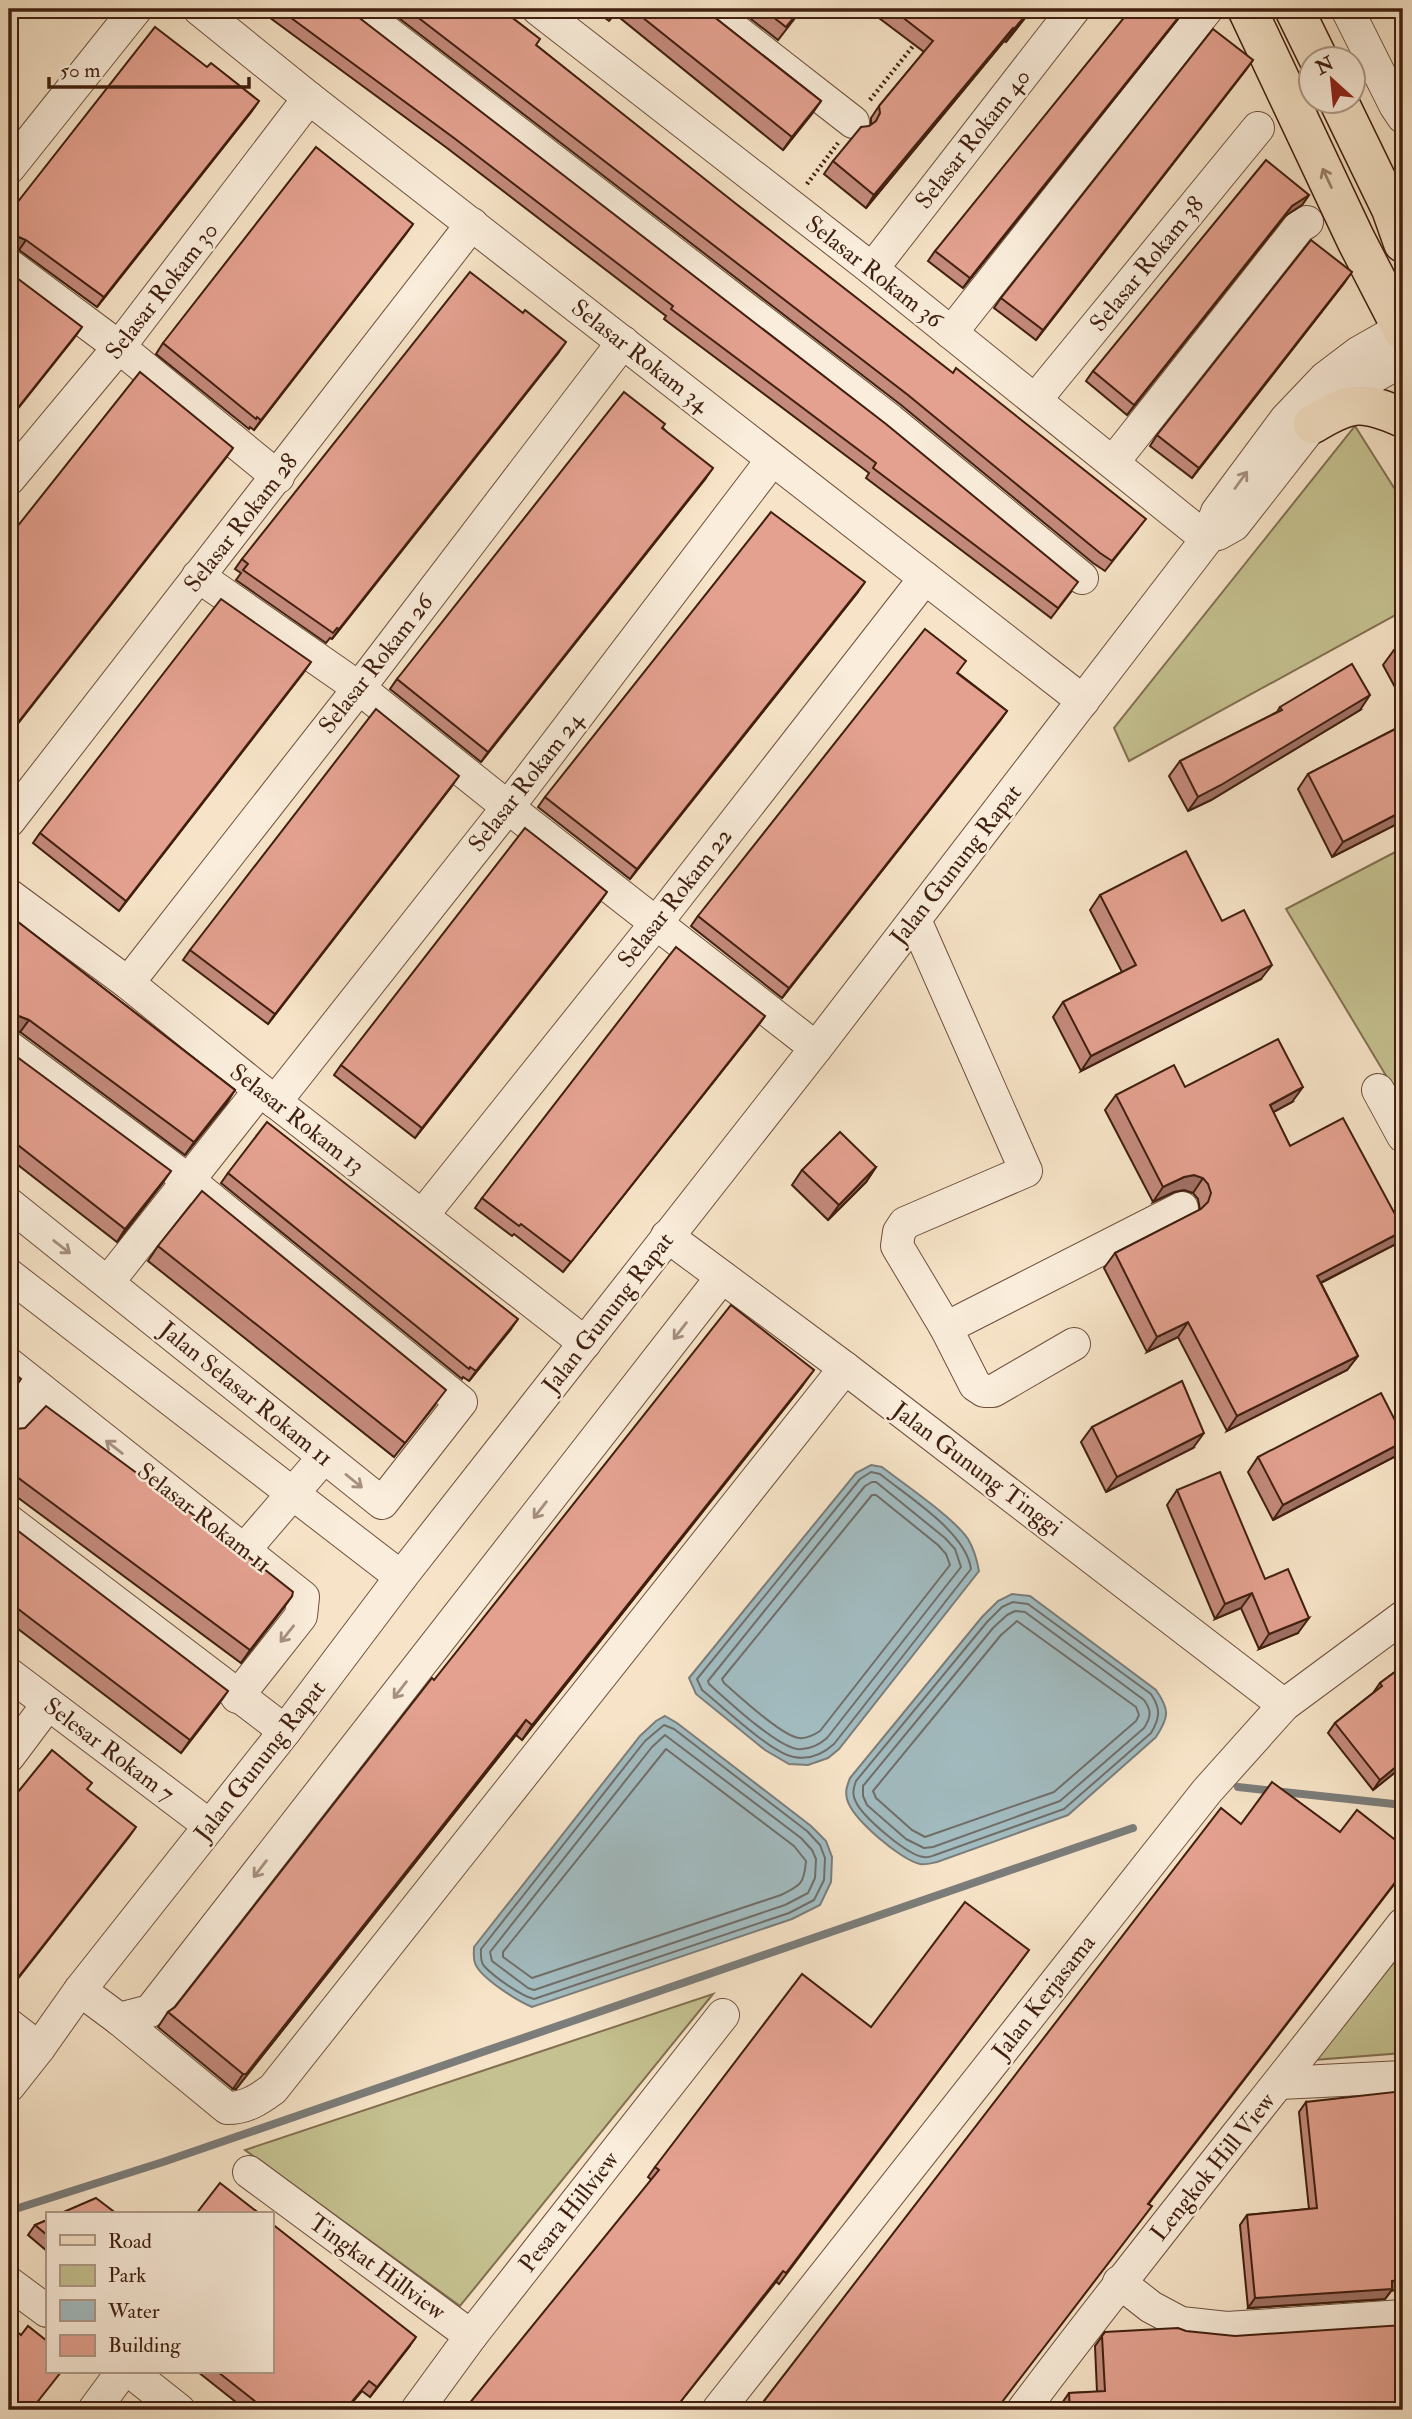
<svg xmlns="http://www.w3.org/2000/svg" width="1412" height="2419" font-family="'IM FELL Double Pica',serif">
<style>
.green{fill:#c5c190;stroke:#827050;stroke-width:2}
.water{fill:#a2bcc1;stroke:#7b7d7a;stroke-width:2}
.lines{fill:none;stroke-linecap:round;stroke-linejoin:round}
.shore{stroke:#716e68;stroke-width:2}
.stream{stroke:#7b7d7a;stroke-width:8}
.minor-casing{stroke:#6e503d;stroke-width:34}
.major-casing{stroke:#401f0f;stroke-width:41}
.path{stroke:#401f0f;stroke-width:4.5;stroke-dasharray:2 3.5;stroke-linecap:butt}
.minor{stroke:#faeddb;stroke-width:32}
.major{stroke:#f7e4c8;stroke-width:38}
.wall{fill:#c48a7c;stroke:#401f0f;stroke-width:2}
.shaded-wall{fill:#a07165;stroke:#401f0f;stroke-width:2}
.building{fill:#e4a190;stroke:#401f0f;stroke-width:2}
.oneway{stroke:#9c826c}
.oneway2{stroke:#a6907f}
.labels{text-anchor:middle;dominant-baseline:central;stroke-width:5;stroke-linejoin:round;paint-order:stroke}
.street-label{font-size:24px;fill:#401f0f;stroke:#faeddb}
</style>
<rect width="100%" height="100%" fill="#f7e4c8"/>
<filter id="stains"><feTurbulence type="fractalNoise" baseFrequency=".00286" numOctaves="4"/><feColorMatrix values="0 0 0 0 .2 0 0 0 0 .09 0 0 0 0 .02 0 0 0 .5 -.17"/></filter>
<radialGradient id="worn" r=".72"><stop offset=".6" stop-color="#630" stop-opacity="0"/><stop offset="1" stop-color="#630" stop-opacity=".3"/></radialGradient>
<g class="green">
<path d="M1355 426 1403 502V611L1129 761 1114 728Z"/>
<path d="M1403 848V1104L1286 909Z"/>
<path d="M1403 1951V2053L1313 2060Z"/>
<path d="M713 1994 460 2306 245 2150Z"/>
</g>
<g class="water">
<path d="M871 1465 882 1467C905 1485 953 1517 968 1539 974 1549 977 1560 979 1571L839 1749 828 1758 808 1765 789 1764 765 1750 696 1694 689 1678 856 1473Z"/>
<path d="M1012 1594 1030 1596 1156 1690C1170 1710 1169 1717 1156 1737L1068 1815 937 1862C932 1863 925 1865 920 1864 901 1860 852 1819 847 1799 845 1791 847 1786 850 1778L982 1617 998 1601Z"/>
<path d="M665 1716 677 1723 811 1826 826 1841 832 1857 831 1882 820 1905 792 1919 532 2007C518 2001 480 1978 475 1963 473 1958 474 1952 474 1947L640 1736 656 1721Z"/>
</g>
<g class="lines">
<g class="shore">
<path d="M871 1472 880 1474C908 1497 966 1532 971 1569L834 1744C823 1754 809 1760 794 1757 771 1753 722 1706 702 1690L697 1679 860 1479Z"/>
<path d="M872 1482H876L945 1538 955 1549 961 1567 827 1738C819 1745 809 1750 797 1749 776 1746 727 1700 709 1684L708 1681 865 1486Z"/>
<path d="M872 1495H876L938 1545 946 1554 950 1565 820 1731C814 1735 807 1739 799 1738 782 1736 739 1696 724 1683L722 1679Z"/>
<path d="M1013 1602 1028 1604 1151 1694C1161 1709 1160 1718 1151 1733L1064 1809 935 1855C932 1856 928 1858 924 1857 908 1856 863 1817 856 1802 852 1795 853 1789 856 1781L987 1622 1002 1607Z"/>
<path d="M1015 1611 1025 1612 1144 1700C1152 1711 1151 1717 1144 1728L1060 1801 933 1847 924 1848 906 1839 867 1805 863 1796V1786L993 1628 1007 1615Z"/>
<path d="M1017 1621 1136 1707 1139 1715 1136 1721 1054 1792 925 1837 912 1830 876 1798 873 1791 1001 1635Z"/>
<path d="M664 1725 674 1729 807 1831 820 1845 825 1858 824 1880 814 1900 789 1913 534 1999C521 1996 493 1976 484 1966 480 1961 481 1955 481 1949L645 1741Z"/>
<path d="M665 1735 801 1838 812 1850 816 1859 815 1878 808 1893 785 1905 534 1990 528 1988 492 1961 490 1952 652 1747Z"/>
<path d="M666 1749 794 1846 806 1861C804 1884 801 1885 781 1895L532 1978 503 1957V1952Z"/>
</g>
<g class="stream">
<path d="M1238 1787 1403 1805"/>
<path d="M9 2211 163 2162 1133 1828"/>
</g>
<g class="minor-casing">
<g id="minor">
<path d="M199 9 309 98 1083 701"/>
<path d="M357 9 890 420 1082 578"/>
<path d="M538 9 872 269 1207 539"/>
<path d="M708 9 853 122"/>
<path d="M1347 9 1395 105 1403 117"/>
<path d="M9 168 136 9"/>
<path d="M9 265 119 347 278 477"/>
<path d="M872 269 1074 9"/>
<path d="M951 333 1207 9"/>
<path d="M1036 399 1258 128"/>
<path d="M1114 461 1299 227 1307 222"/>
<path d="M9 479 119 347 309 98"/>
<path d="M1218 534 1234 525 1313 424 1338 397 1403 360"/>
<path d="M198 576 359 688 524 820 816 1048"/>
<path d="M9 821 472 224"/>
<path d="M9 895 128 983 260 1090 585 1343"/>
<path d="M915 920 1026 1171 905 1223 899 1232 897 1246 946 1328 975 1385 984 1391H993L1074 1344"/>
<path d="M128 983 359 688 623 342"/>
<path d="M9 1047 188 1180 461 1402 382 1503 9 1204"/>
<path d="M1378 1090 1403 1136"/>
<path d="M275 1102 508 807 772 460"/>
<path d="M422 1216 657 922 925 578"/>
<path d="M667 1236 845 1368 1284 1705"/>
<path d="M9 1275 401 1577"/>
<path d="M108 1282 260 1090"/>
<path d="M946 1328 1182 1208"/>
<path d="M9 1364 303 1597 301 1616 237 1697"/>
<path d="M9 1424 39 1388"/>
<path d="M9 1521 285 1731"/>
<path d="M245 1549 324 1457"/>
<path d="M9 1674 210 1826"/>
<path d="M9 1756 48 1704"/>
<path d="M80 1990 119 2019 150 2011 722 1277"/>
<path d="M119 2019 227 2108C246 2108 258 2100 273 2089L845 1368"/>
<path d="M9 2025 39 2048"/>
<path d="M1280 2083 1403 2077"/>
<path d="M9 2086 39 2048 80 1990 285 1731 401 1577 816 1048 1207 539 1217 512 1286 419 1325 378 1358 353 1402 328"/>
<path d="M249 2172 471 2336"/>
<path d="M1119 2282 1151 2307 1181 2323 1227 2328 1403 2316"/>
<path d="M9 2283 47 2311"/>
<path d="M131 2372 179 2410"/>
<path d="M94 2410 122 2372"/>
<path d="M417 2410 471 2336 723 2015"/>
<path d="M718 2410 1207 1791 1284 1705 1403 1617"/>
<path d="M1023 2410C1146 2246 1277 2087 1403 1924"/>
</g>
</g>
<g class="major-casing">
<g id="major">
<path d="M1247 9 1356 240 1403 331"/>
<path d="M1294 9 1319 60"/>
<path d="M1339 102 1391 209 1403 243"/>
<path d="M1313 424C1351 401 1362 400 1403 418"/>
</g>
</g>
<g class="path">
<path d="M870 100 917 41"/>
<path d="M807 184 838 143"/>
</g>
<use href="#minor" class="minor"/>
<use href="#major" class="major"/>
</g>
<g class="wall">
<path d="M258 9H349L353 13 1071 592 1051 618 866 478 869 473 664 319 666 316 447 148Z"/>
<path d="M387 9H501L536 45 1138 529 1105 571 1093 563 901 405Z"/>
<path d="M593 9H704L821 101 783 150 615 14 609 21Z"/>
<path d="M738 9H802L778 40Z"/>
<path d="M867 9H1032L1006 42 1004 41 866 208 824 174 833 161 871 125V118L879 106 924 52Z"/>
<path d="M1186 9 963 288 928 261 935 251Z"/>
<path d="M1392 9H1403V32Z"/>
<path d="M1253 60 1036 340 994 308 1001 298Z"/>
<path d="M252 111 97 307 19 250 12 247H9V213Z"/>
<path d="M1309 195 1302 205 1285 216 1127 415 1086 381 1093 371Z"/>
<path d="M413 224 254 430 250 427 249 429 156 354 163 343Z"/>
<path d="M1345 282 1192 478 1150 446 1157 435Z"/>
<path d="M559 352 332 639 330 638 326 643 236 580 241 573 235 569 242 559Z"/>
<path d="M663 428 706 478 481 762 390 689 397 679Z"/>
<path d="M858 592 630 879 538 807 545 797Z"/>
<path d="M1403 645V702L1383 665 1394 650Z"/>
<path d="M304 672 119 911 33 843 40 833Z"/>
<path d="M958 673 1007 711 782 998 691 926 698 916Z"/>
<path d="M1280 707 1360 710 1211 800 1188 811 1169 776 1180 761 1277 712Z"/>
<path d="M1403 725V821L1332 857 1298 789 1308 774Z"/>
<path d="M452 786 268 1024 183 960 190 950Z"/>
<path d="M1100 895 1222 921 1261 979 1081 1071 1053 1017 1063 1002 1122 972 1090 910Z"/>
<path d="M600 902 415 1138 334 1075 341 1065Z"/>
<path d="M9 915 235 1090 185 1155 20 1032 10 1029Z"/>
<path d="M765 1016 563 1272 514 1234 512 1236 475 1208 482 1198Z"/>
<path d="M9 1051 162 1184 117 1242 9 1158Z"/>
<path d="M1185 1087 1292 1102 1273 1112 1290 1146 1394 1245 1321 1283 1358 1356 1347 1370 1227 1431 1178 1337 1147 1352 1104 1268 1115 1253 1200 1210 1198 1199 1193 1193 1184 1190 1174 1192 1153 1202 1105 1110 1116 1095Z"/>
<path d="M876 1167 866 1182 828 1220 792 1185 802 1170Z"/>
<path d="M228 1173 511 1329 469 1381 463 1377 462 1379 221 1183Z"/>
<path d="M158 1246 435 1405 394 1457 148 1261Z"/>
<path d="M803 1385 522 1740 516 1735 236 2089H233L158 2027 168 2012 175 2007 434 1680Z"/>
<path d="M9 1427 292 1596 241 1663 9 1491Z"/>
<path d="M1092 1427 1193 1448 1106 1492 1081 1442Z"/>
<path d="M1403 1436V1445L1396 1456 1273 1520 1248 1472 1258 1457Z"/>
<path d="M1177 1490 1265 1579 1298 1633 1259 1649 1241 1608 1215 1619 1167 1505Z"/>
<path d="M9 1524 219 1704 181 1753 9 1622Z"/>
<path d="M1403 1666V1766L1373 1790 1328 1733 1335 1723 1373 1693 1380 1683Z"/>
<path d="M1029 1950 779 2284 648 2177 655 2167 871 2027Z"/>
<path d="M1306 2102 1391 2291 1385 2299 1248 2308 1240 2225 1247 2215 1309 2209 1299 2112Z"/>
<path d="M47 2220V2251L28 2235 35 2225Z"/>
<path d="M1105 2332 1403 2410H1062V2403L1069 2393 1097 2392 1095 2346Z"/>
<path d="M409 2347 370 2397 362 2391 346 2410H246L198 2372H271Z"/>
</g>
<g class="shaded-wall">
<path d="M1031 9H1032L1006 42 1014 29Z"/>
<path d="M1185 9H1186L963 288 970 278Z"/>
<path d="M1013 28 1004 41 866 208 874 195Z"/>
<path d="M1253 60 1246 70 1036 340 1043 330Z"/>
<path d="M259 101 252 111 97 307 104 297Z"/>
<path d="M821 101 812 114 783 150 792 137Z"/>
<path d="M1309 195 1302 205 1285 216 1127 415 1292 206Z"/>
<path d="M413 224 406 234 254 430 261 420Z"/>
<path d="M19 237 26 240 19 250 12 247H9V238Z"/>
<path d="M1352 272 1345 282 1192 478 1199 468Z"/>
<path d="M82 327 75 337 9 420V419Z"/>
<path d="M566 342 559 352 332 639 339 629Z"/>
<path d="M233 448 226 458 9 735V734Z"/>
<path d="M713 468 706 478 481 762 488 752Z"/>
<path d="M865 582 858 592 630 879 637 869Z"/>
<path d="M311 662 304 672 119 911 126 901Z"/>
<path d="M1370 695 1360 710 1211 800 1188 811 1198 797Z"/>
<path d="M1007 711 1000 721 782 998 789 988Z"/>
<path d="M459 776 452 786 268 1024 275 1014Z"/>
<path d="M1403 811V821L1332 857 1343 842Z"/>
<path d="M607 892 600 902 415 1138 422 1128Z"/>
<path d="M1272 965 1261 979 1081 1071 1091 1056Z"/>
<path d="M19 1016 29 1020 20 1032 9 1029V1019L11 1017Z"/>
<path d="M765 1016 758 1026 563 1272 571 1262Z"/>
<path d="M1303 1087 1292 1102 1259 1120 1270 1105Z"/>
<path d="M235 1090 227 1103 185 1155 194 1142Z"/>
<path d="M876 1167 866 1182 828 1220 839 1205Z"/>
<path d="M171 1171 162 1184 117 1242 125 1229Z"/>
<path d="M1194 1175 1203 1178 1193 1193 1184 1190 1174 1192 1153 1202 1163 1187 1184 1177Z"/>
<path d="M1403 1231 1394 1245 1306 1290 1317 1276Z"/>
<path d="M518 1319 511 1329 469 1381 476 1371Z"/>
<path d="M1188 1322 1178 1337 1147 1352 1157 1337Z"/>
<path d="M1358 1356 1347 1370 1227 1431 1237 1416Z"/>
<path d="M814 1370 803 1385 522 1740 532 1725Z"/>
<path d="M1204 1433 1193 1448 1106 1492 1117 1477Z"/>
<path d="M1403 1442V1445L1396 1456 1273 1520 1283 1505Z"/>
<path d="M1252 1593 1241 1608 1215 1619 1225 1604Z"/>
<path d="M292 1596 283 1609 241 1663 250 1650Z"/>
<path d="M1309 1618 1298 1633 1259 1649 1269 1634Z"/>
<path d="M228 1691 219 1704 181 1753 190 1740Z"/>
<path d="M526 1720 516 1735 236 2089H233L243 2074Z"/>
<path d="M1403 1761V1766L1373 1790 1380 1780Z"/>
<path d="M136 1827 129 1837 9 1990V1989Z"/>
<path d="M1403 1872V1873L1141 2214 1148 2204Z"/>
<path d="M783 2271 776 2282 674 2410Z"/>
<path d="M1403 2280V2289L1391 2291 1385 2299 1248 2308 1255 2298Z"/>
<path d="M416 2337 409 2347 370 2397 377 2387Z"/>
</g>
<g class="building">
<path d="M279 9H349L353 13 886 424 1078 582 1058 608 873 468 876 463 671 309 673 306 454 138Z"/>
<path d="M407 9H501L540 39 536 45 735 203 953 373 956 368 1146 519 1112 561 1100 553 908 395Z"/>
<path d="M632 9H704L821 101 792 137Z"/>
<path d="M763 9H801L786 27Z"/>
<path d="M892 9H1031L1014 29 1013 28 874 195 833 161 861 127 869 126 876 121 880 113 879 106 933 41Z"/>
<path d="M1131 9H1185L970 278 935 251Z"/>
<path d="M155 27 207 67 211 63 259 101 104 297 26 240 19 237 9 238V213Z"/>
<path d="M1213 29 1253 60 1043 330 1001 298Z"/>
<path d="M316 147 413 224 261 420 257 417 256 419 163 343Z"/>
<path d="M1266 160 1309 195 1292 206 1134 405 1093 371Z"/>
<path d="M1311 240 1352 272 1199 468 1157 435Z"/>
<path d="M9 272 82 327 9 419Z"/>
<path d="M470 272 523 313 525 310 566 342 339 629 337 628 333 633 243 570 248 564 242 559Z"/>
<path d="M140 372 233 448 9 734V537Z"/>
<path d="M624 392 665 424 662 428 713 468 488 752 397 679Z"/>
<path d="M771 512 865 582 637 869 545 797Z"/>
<path d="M221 599 311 662 126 901 40 833Z"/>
<path d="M925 629 966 661 957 673 1007 711 789 988 698 916Z"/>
<path d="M1403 645V667L1394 650Z"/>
<path d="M1352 664 1370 695 1221 785 1198 797 1180 761 1282 710 1280 707Z"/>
<path d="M376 709 459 776 275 1014 190 950Z"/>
<path d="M1403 725V811L1343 842 1308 774Z"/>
<path d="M525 828 607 892 422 1128 341 1065Z"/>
<path d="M1186 851 1222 921 1244 910 1272 965 1091 1056 1063 1002 1136 965 1100 895Z"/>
<path d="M9 915 235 1090 194 1142 29 1020 19 1016 11 1017 9 1019Z"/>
<path d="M676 947 765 1016 571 1262 521 1224 519 1226 482 1198Z"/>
<path d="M1278 1039 1303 1087 1270 1105 1290 1146 1343 1118 1403 1229V1231L1317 1276 1358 1356 1237 1416 1188 1322 1157 1337 1115 1253 1201 1209 1208 1202 1211 1193 1208 1184 1203 1178 1194 1175 1184 1177 1163 1187 1116 1095 1174 1065 1185 1087Z"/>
<path d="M9 1051 171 1171 125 1229 9 1138Z"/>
<path d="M267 1122 518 1319 476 1371 470 1367 469 1369 228 1173Z"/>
<path d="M840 1132 876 1167 839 1205 802 1170Z"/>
<path d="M202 1191 446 1390 405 1443 158 1246Z"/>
<path d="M731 1305 814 1370 532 1725 526 1720 246 2074H243L168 2012 175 2007 432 1678 434 1680Z"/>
<path d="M9 1369 21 1379 9 1396Z"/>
<path d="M1182 1381 1204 1433 1117 1477 1092 1427Z"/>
<path d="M1381 1393 1403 1436V1442L1283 1505 1258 1457Z"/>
<path d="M46 1406 230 1542 293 1592 292 1596 250 1650 9 1471V1427L16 1429 25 1428Z"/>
<path d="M1220 1472 1265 1579 1288 1569 1309 1618 1269 1634 1252 1593 1225 1604 1177 1490Z"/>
<path d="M9 1524 228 1691 190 1740 9 1602Z"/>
<path d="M1403 1666V1761L1380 1780 1335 1723 1382 1686 1380 1683Z"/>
<path d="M52 1750 92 1783 87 1789 136 1827 9 1989V1803Z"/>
<path d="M1272 1782 1340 1832 1357 1810 1403 1846V1872L1148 2204 1152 2206 996 2410H757L1221 1808 1241 1824Z"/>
<path d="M965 1902 1029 1950 786 2273 783 2271 674 2410H464L659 2170 655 2167 802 1974 871 2027Z"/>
<path d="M1403 2091V2280L1392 2281V2289L1255 2298 1247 2215 1317 2208 1306 2102Z"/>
<path d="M220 2183 260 2214H196Z"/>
<path d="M96 2198 117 2214H59Z"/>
<path d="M47 2220V2235L35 2225Z"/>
<path d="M271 2223 416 2337 377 2387 369 2381 345 2410H266L218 2372H271Z"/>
<path d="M9 2325 21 2335 28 2326 47 2341V2372H61L31 2410H9Z"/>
<path d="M1403 2325V2410H1070L1069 2393 1105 2391 1102 2336 1105 2332 1178 2328 1186 2331 1235 2336Z"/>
</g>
<defs><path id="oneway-shaft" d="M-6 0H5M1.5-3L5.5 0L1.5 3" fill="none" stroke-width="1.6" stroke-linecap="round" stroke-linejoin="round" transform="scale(1.75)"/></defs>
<use class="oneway" href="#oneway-shaft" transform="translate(1327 178) rotate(-115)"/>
<g class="oneway2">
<use href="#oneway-shaft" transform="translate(1241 480) rotate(-54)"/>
<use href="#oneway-shaft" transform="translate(62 1247) rotate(38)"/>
<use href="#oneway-shaft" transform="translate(680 1331) rotate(128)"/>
<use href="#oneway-shaft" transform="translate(114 1447) rotate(-142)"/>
<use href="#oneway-shaft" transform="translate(354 1481) rotate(39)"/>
<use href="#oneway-shaft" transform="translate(540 1510) rotate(128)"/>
<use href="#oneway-shaft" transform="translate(287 1634) rotate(129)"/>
<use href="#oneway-shaft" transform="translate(400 1690) rotate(128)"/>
<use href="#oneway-shaft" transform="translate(260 1869) rotate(128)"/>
</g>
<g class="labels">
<g class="street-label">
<text transform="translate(973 139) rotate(-52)">Selasar Rokam 40</text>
<text transform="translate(1147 264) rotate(-51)">Selasar Rokam 38</text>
<text transform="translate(874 272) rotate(38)">Selasar Rokam 36</text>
<text transform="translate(162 291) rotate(-52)">Selasar Rokam 30</text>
<text transform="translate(640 356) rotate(38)">Selasar Rokam 34</text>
<text transform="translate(241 523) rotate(-52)">Selasar Rokam 28</text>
<text transform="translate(376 664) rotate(-52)">Selasar Rokam 26</text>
<text transform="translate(526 782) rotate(-52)">Selasar Rokam 24</text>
<text transform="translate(956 865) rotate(-52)">Jalan Gunung Rapat</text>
<text transform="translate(675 898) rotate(-52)">Selasar Rokam 22</text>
<text transform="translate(297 1119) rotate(38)">Selasar Rokam 13</text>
<text transform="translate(608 1313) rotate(-52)">Jalan Gunung Rapat</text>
<text transform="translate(246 1394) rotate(39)">Jalan Selasar Rokam 11</text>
<text transform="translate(977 1469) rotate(37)">Jalan Gunung Tinggi</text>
<text transform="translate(204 1518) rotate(38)">Selasar Rokam 11</text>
<text transform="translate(109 1750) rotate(37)">Selesar Rokam 7</text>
<text transform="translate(260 1761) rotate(-52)">Jalan Gunung Rapat</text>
<text transform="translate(1044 1997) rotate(-52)">Jalan Kerjasama</text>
<text transform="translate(1213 2167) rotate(-51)">Lengkok Hill View</text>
<text transform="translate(569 2212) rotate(-52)">Pesara Hillview</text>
<text transform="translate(377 2267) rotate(36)">Tingkat Hillview</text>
</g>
</g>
<rect width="1412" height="2419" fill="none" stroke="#f7e4c8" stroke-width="35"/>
<rect x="10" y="10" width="1391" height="2398" fill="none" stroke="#401f0f" stroke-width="3.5"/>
<rect x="18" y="18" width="1377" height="2384" fill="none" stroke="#401f0f" stroke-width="2"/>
<rect x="46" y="2212" width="228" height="161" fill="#faeddb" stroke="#b09b89" stroke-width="2"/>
<rect x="60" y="2235" width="35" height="10" fill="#f7e4c8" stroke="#b09b89" stroke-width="2"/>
<text x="108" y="2248" font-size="21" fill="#401f0f">Road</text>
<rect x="60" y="2265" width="35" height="21" fill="#c5c190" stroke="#b09b89" stroke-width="2"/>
<text x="108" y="2282" font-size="21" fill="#401f0f">Park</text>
<rect x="60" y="2300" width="35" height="21" fill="#a2bcc1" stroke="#b09b89" stroke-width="2"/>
<text x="108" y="2318" font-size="21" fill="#401f0f">Water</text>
<rect x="60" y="2335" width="35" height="21" fill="#e4a190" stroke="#b09b89" stroke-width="2"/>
<text x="108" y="2352" font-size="21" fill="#401f0f">Building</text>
<g transform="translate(1332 80) rotate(333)"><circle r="33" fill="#faeddb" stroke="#b09b89" stroke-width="2"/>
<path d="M0-5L12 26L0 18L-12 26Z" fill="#8f2418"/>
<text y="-10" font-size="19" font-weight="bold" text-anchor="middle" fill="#401f0f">N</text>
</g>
<path d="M49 77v10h200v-10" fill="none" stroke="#401f0f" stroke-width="3.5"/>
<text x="60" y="77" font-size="21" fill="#401f0f" stroke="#faeddb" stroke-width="5" paint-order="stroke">50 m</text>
<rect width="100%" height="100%" filter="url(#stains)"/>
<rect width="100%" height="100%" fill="url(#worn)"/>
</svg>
